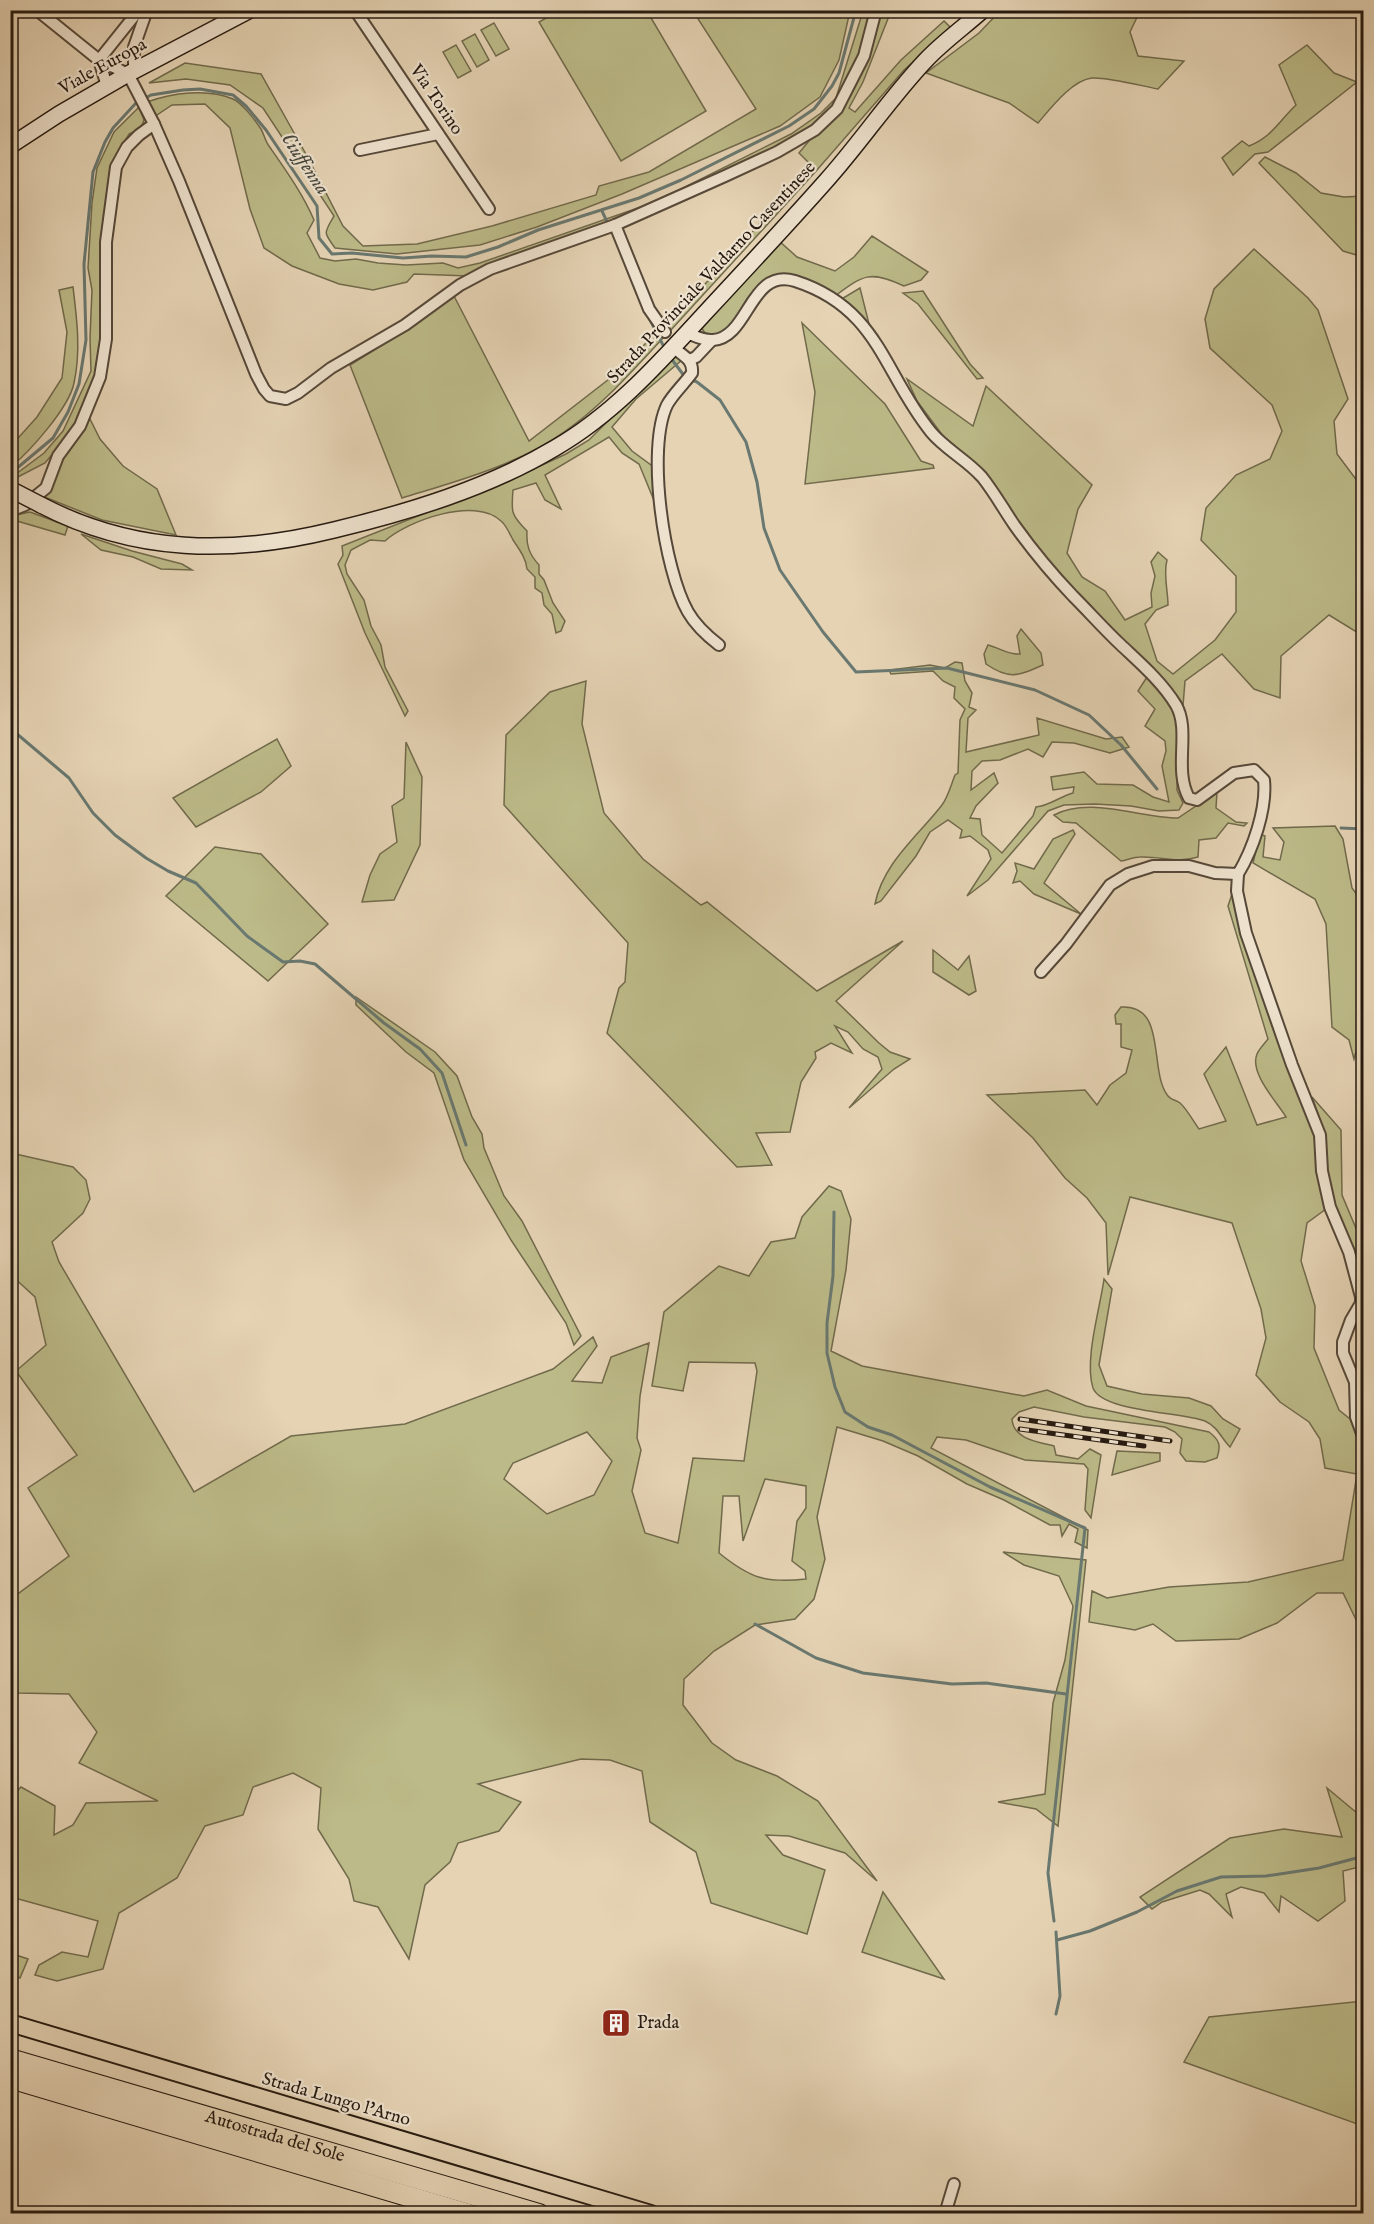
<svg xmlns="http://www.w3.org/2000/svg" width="1374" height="2224" font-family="'IM FELL English',serif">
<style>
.green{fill:#bcba88;stroke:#716a4c;stroke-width:1.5;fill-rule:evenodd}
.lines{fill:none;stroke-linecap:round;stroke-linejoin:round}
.stream{stroke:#697870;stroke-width:3}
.street-casing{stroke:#564839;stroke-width:14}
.secondary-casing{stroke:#261a10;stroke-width:18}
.primary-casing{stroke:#261a10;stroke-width:20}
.highway-casing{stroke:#261a10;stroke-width:22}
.street{stroke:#eee2ce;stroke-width:10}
.secondary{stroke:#eee2ce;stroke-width:15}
.primary{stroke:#e5d3b4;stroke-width:16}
.highway{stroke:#e5d3b4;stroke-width:20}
.rail-casing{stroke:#261a10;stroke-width:5}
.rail{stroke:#eee2ce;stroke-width:3;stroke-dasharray:9;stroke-linecap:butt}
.secondary-bridge-casing{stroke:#261a10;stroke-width:18;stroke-linecap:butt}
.secondary-bridge{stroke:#eee2ce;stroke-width:15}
.labels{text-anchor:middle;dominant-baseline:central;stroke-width:4.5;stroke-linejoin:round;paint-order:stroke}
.street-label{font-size:18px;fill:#261a10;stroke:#eee2ce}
.poi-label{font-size:18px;fill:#261a10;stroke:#eee2ce;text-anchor:start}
.water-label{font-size:20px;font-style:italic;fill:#484940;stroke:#eee2ce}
</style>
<rect width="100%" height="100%" fill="#e5d3b4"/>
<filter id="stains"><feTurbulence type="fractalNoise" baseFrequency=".00333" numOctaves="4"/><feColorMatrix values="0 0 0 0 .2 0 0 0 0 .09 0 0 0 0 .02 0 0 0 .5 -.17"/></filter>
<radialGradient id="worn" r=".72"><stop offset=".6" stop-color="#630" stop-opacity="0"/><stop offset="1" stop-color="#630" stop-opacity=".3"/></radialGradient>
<g class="green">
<path d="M560 10 647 11 706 111 621 161 539 22Z"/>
<path d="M1001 10 1140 11 1130 32 1138 56 1184 61 1158 89C1142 86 1107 77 1092 78 1072 80 1050 109 1038 123L1009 103 926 73 979 33Z"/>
<path d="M693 11H850L839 60 820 97 780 126 622 194 537 227 480 245 397 254 335 248C323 232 324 233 334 216L263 108 230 85 186 79 149 83 185 63 261 74 307 156 343 226 363 246 417 244 492 226 596 195 599 186 649 172 756 109Z"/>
<path d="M863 11H871L867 31 851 75 836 106 813 128 755 159 656 205 469 276 414 274 407 282 373 290 339 284 292 266 264 248 250 209 230 128 205 104 172 105 154 117 147 102C172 93 207 88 233 99 242 103 255 120 261 129 264 134 265 141 269 146 285 169 303 194 314 220L307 233 320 258 335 261 356 259 378 263 406 265 443 263 458 268 480 263 655 202 791 134 821 113 836 98Z"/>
<path d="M881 11H891L863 82 849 108 855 112 901 60 944 21 951 28 904 70 817 170 671 330 667 326 812 166 799 153 854 86 875 37Z"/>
<path d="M494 23 509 49 496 56 481 30Z"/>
<path d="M475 34 489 60 477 67 462 41Z"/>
<path d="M456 45 471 71 458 78 443 52Z"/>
<path d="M1307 45 1334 73 1357 82 1268 152 1255 154 1233 175 1222 158 1242 141 1249 146C1272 137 1279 121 1296 105L1279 65Z"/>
<path d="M139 107 144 120 141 128 129 134 113 162 101 271 100 350 96 376 81 415 66 438 45 463 14 479 12 477 44 453 63 431 91 371 90 338 92 290 88 268 92 203 97 168 114 132Z"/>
<path d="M1265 157 1296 173 1321 193 1344 197 1363 196V257L1343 251 1259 163Z"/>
<path d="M872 236 928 272 921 280 904 286C870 270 863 275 835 296L776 277C764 282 755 288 747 299 733 319 735 339 705 333L701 327 778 240 797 257 835 271 854 257Z"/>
<path d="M1254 249 1308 298 1318 310 1348 399 1334 421 1337 454 1358 482 1363 483V636L1329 615 1281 656 1280 698 1254 689 1222 654 1185 681 1183 706 1158 677 1058 574 986 477 962 452 943 436 917 401 907 379 973 426 986 386 1092 485 1078 509 1067 553 1082 577 1105 591 1125 620 1152 607 1151 593 1155 576 1151 562 1158 552 1167 560C1163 575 1168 590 1168 605L1156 610 1145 624 1157 661 1173 674 1215 640 1236 612V576L1201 540 1206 508 1236 475 1270 459 1282 431 1272 405 1210 348 1205 319 1214 289Z"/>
<path d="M73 287C77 320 81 351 74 383 69 408 30 451 11 467V446L37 417 62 378 67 332 59 290Z"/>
<path d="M860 288 870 328 840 300Z"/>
<path d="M923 291 970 364 983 378 977 379 918 304 903 293Z"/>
<path d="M454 296 529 441 613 376 658 331 664 337C633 370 601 407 564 432 515 466 457 481 402 498L350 365 408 329Z"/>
<path d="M802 323 885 404 921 461 933 465 934 468 805 484 815 392Z"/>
<path d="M675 354 682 360 636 399 612 427 632 451 655 468 660 515 639 464 622 453 609 437 545 475 561 509 545 500 536 483 513 490C511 512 511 515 527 531 526 545 529 554 539 565V574L544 580 553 603 565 621 561 631 556 633 552 614 544 605 542 593 535 588V577L527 569C526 558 519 549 513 540 510 534 506 525 501 521 475 496 407 521 385 541L370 540 351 550 345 565 347 574 364 600 371 626 381 645 385 667 408 711 405 716 365 633 338 564 343 555 342 546 514 478 566 454 589 440Z"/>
<path d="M90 419 100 439 123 466 157 489 176 535 102 520 42 496 60 458Z"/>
<path d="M30 512 68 526 65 535 17 521 11 516Z"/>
<path d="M81 534 132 551 182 564 192 570 161 569 133 557 101 550Z"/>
<path d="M1021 629 1041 653 1043 665C1018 676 1009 680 986 664L984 654 988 645C1000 648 1008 655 1020 654L1017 636Z"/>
<path d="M955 662 962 663 965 681 972 693 969 707 976 710 968 718 966 752 1039 735 1037 718 1106 739 1122 737 1129 747 1110 753 1074 743 1052 742 1043 757 1028 749 1000 760 982 761 972 771 971 790 994 773 998 783 976 806 970 818 980 819 982 835 1002 853 1033 816 1036 807C1049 806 1059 797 1073 793L1074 787 1053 790 1051 777 1084 772 1097 784 1133 785 1153 797 1169 802 1162 766 1166 751 1165 741 1145 726 1155 709 1138 691 1147 677 1176 708 1178 731 1177 790 1183 803 1179 810 1159 811 1131 806 1095 804 1064 805 1048 811 988 880 967 896 991 859 988 850 970 836 960 838 962 830 948 820 930 832 916 856 881 901 875 904C883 863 918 836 942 805 948 797 951 785 955 775L958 773 960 720 965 709 954 698 955 687 943 681 933 671 891 674 889 670 930 665 945 668Z"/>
<path d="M586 681 582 724 604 813 643 859 701 905 707 902 817 991 903 941 836 1001 879 1043 890 1052 910 1059 894 1069 849 1108 882 1069 878 1057 863 1049 848 1032 835 1026 852 1053 831 1043 815 1052 816 1058 801 1082 790 1132 756 1133 772 1165 737 1167 607 1033 619 988 625 982 628 943 504 805 506 735 550 692Z"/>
<path d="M277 739 291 766 261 792 196 827 173 798Z"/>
<path d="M406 742 422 777 420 845 394 900 362 902 370 875 380 854 397 842 392 806 404 798Z"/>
<path d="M1217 792 1216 808 1236 822 1247 823 1244 826 1228 823 1216 838 1199 840 1198 857C1174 864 1163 856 1140 857 1134 857 1127 860 1121 861L1076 823 1063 822 1054 815C1090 796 1139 818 1178 818Z"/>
<path d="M1335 826 1343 839 1352 888 1364 904 1363 1026 1354 1059 1349 1040 1332 1027 1326 924 1315 899 1253 863 1260 834 1265 836 1263 857 1280 860 1284 842 1273 828Z"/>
<path d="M1073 830 1075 834 1044 883 1081 914 1034 894 1020 881 1013 883 1017 871 1015 863 1034 869 1053 839Z"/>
<path d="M215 847 261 854 328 924 268 981 166 896Z"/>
<path d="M1233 891 1316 1136 1326 1209 1307 1223 1301 1261 1315 1306 1314 1348 1339 1410 1355 1423 1363 1449V1634L1343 1593H1317L1277 1623 1239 1639 1176 1641 1153 1624 1135 1630 1089 1622 1092 1591 1107 1598 1169 1587 1248 1582 1343 1560 1357 1474 1325 1468 1320 1439 1309 1422 1280 1402 1256 1375 1266 1338 1261 1309 1232 1223 1130 1197 1108 1275 1106 1223 1087 1198 1065 1178 1033 1138 987 1095 1085 1090 1097 1105 1110 1085 1126 1073 1132 1050 1121 1047V1024H1116L1115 1015 1121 1007C1168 1004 1148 1071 1168 1096 1171 1100 1176 1100 1180 1103 1187 1109 1193 1121 1199 1129L1226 1121 1204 1074 1226 1047 1257 1125 1286 1117C1277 1102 1249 1073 1257 1054 1259 1049 1265 1043 1268 1039L1228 906Z"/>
<path d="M933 950 958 970 969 956 976 991 969 995 933 972Z"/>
<path d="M356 997 435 1052 457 1076 472 1117 482 1134 484 1148 504 1196 522 1221 581 1336 574 1345 566 1323 511 1240 464 1160 434 1073 406 1052 356 1005Z"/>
<path d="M1312 1097 1341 1130 1342 1195 1363 1245V1290L1333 1206 1327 1174 1325 1135Z"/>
<path d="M11 1153 73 1167 86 1180 90 1199 83 1213 52 1242 59 1262 194 1492 291 1436 405 1424 553 1369 593 1337 597 1346 572 1381 602 1383 611 1357 649 1343 640 1396 637 1438 641 1450 632 1491 645 1533 678 1543 693 1458 744 1461 757 1371 755 1363 689 1362 683 1391 652 1386 664 1312 719 1266 749 1276 771 1242 795 1238 802 1217 829 1186 841 1191 851 1219 846 1270 831 1351 862 1366 1024 1396 1047 1390 1086 1406 1209 1432C1220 1440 1221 1446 1217 1458L1205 1462 1186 1461 1180 1453 1182 1439 1175 1432 1165 1427 1084 1417 1034 1407 1019 1412 1012 1419C1013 1439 1038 1442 1054 1446L1056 1455 1078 1459 1090 1449 1101 1455 1091 1518 1085 1510 1088 1469 1084 1464 1025 1460 966 1440 937 1437 931 1448 1088 1530 1087 1548 1075 1542 1078 1529 1069 1524 1062 1536 1060 1525H1050L1004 1500 967 1484 918 1456 883 1441 837 1427 817 1517 825 1559 814 1599 795 1619 755 1625 714 1651 684 1679 683 1705 712 1743 736 1760 777 1776 818 1801 877 1881 845 1853 789 1836 766 1835 783 1855 825 1870 807 1934 711 1903 696 1852 650 1822 642 1771 610 1760 581 1759 478 1784 521 1802 499 1831 458 1843 450 1862 425 1885 409 1959 378 1907 354 1901 349 1879 318 1829 321 1788 293 1773 253 1787 243 1815 205 1826 177 1878 119 1913 103 1969 57 1981 35 1975 39 1965 62 1952 88 1957 98 1921 11 1897V1797L21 1787 55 1806 54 1835 73 1825 86 1803 158 1801 79 1763 97 1732 69 1694 17 1693 11 1688V1599L69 1556 28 1488 77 1455 16 1371 46 1345 35 1297 11 1275ZM587 1432 612 1461 594 1495 547 1514 504 1479 513 1463ZM765 1479 806 1486V1508L797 1521 792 1561 805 1571 806 1579C766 1583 751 1579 719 1553L723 1496H739L743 1541Z"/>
<path d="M1104 1279 1112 1289 1099 1365 1107 1386 1142 1394 1189 1398 1211 1406 1223 1419 1240 1429 1230 1447C1221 1438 1218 1427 1205 1421 1182 1412 1102 1412 1093 1388 1084 1360 1100 1309 1104 1279Z"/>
<path d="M1117 1451 1160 1453V1461L1112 1475Z"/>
<path d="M1003 1552 1086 1560 1058 1826 1036 1809 998 1802 1045 1794 1053 1703 1065 1660 1073 1606 1059 1576 1024 1565Z"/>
<path d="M1327 1788 1363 1818V1866L1343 1871 1345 1901 1318 1921 1281 1896 1279 1912 1264 1893 1241 1887 1226 1894 1232 1917 1209 1894 1200 1890 1162 1902 1152 1909 1140 1897 1230 1838 1284 1829 1342 1837Z"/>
<path d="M883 1892 944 1979 862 1952Z"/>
<path d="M10 1953 28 1959 20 1978 11 1974Z"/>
<path d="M1363 2001V2126L1184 2062 1209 2017Z"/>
</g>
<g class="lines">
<g class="stream">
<path d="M602 211 608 224"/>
<path d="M642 304 665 349"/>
<path d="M670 357 685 377 697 382 720 400 746 442 757 482 764 528 780 570 823 632 856 672 947 668 1035 690 1089 715 1121 745 1157 789"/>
<path d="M10 474 53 438 68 412 79 384 86 340 84 264 93 172 105 142 113 128 136 103 151 95 183 90 200 89 233 95 246 106 266 130 317 206 319 238 332 254 352 253 403 258 432 256 466 257 498 247 538 230 639 198 681 180 789 126 814 109 832 86 839 73 856 10"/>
<path d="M10 728 69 778 93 813 115 835 146 858 168 871 196 883 247 936 283 962 300 961 315 964 384 1023 420 1049 442 1073 466 1145"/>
<path d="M1341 828 1364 829"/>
<path d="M834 1212 833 1276 827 1323V1353L835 1387 845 1412 868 1427 892 1435 990 1487 1085 1528 1048 1873 1054 1921"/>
<path d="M755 1624 816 1658 863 1673 952 1684 986 1683 1066 1694"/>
<path d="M1057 1940 1090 1931 1137 1912 1177 1891 1221 1877 1266 1876 1319 1868 1364 1856"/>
<path d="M1056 2014 1060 1996 1056 1932"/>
</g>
<g class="street-casing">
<g id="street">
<path d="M355 10 489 209"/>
<path d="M99 60 139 10"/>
<path d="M99 60 107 86"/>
<path d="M134 71V47L147 10"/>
<path d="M154 124 179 181 256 374 264 389 270 396 286 399 298 393 331 368 405 325 460 285 490 269 615 225 725 176 777 152 815 130 837 109 864 56 876 10"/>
<path d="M360 150 438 134"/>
<path d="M615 225 649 309 665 332"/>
<path d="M687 333C695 336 704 341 713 340 749 338 750 267 795 281 879 308 883 373 931 432 945 449 967 460 982 477 994 492 1004 510 1015 526 1033 551 1052 574 1073 596 1089 612 1104 629 1121 645 1140 663 1162 682 1176 705 1191 731 1173 769 1189 798L1197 800 1234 773 1254 770 1264 780C1267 809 1253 849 1238 874L1215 873 1189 866H1153L1128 874 1110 885 1066 944 1041 972"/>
<path d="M679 352C687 358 693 362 692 373 685 383 673 394 667 405 646 449 664 570 688 612 696 626 706 635 719 645"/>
<path d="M689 360 696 357 712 340"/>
<path d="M10 511 25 505 46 488 58 456 80 426 100 377 106 339V242L116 167 127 147 139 135 154 124 128 74 99 60 37 10"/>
<path d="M1238 874 1237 891 1246 933 1292 1065 1320 1135 1322 1171 1330 1207 1349 1252 1361 1297V1303L1351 1320 1343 1342V1353L1355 1382 1356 1417 1364 1439"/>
<path d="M945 2214 954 2184"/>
</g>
</g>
<g class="secondary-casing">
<g id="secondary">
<path d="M10 146 59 114 128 74 250 10"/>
<path d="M41 505C135 554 232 555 334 530 409 512 488 488 555 448 614 414 660 362 705 313 746 269 787 225 826 181 861 142 890 98 926 60 943 42 964 27 983 10"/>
</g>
</g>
<g class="primary-casing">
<path id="primary" d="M10 2023 651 2214"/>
</g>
<g class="highway-casing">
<g id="highway">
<path id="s1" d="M10 2059 539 2214"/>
<path d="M10 2078 468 2214"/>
</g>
</g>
<use href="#street" class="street"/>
<use href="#secondary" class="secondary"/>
<use href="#primary" class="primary"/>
<use href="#highway" class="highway"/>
<g class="rail-casing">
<g id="rail">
<path d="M1020 1419 1170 1441"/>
<path d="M1020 1429 1144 1446"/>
</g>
</g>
<use href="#rail" class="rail"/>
<g class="secondary-bridge-casing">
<path id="secondary-bridge" d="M10 489 41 505"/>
</g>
<use href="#secondary-bridge" class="secondary-bridge"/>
</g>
<defs>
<g id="building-square" transform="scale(1.5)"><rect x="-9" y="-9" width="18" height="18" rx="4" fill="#8f2418" stroke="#eee2ce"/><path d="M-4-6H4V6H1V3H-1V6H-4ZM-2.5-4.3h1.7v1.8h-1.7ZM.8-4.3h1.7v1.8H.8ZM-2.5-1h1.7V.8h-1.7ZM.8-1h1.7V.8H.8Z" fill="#fff"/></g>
</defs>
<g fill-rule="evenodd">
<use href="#building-square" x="616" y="2023"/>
</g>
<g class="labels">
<g class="street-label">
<text transform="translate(103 67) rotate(-29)">Viale Europa</text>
<text transform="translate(436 100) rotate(56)">Via Torino</text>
<text transform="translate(712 273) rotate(-47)">Strada Provinciale Valdarno Casentinese</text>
<text transform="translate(336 2100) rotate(16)">Strada Lungo l'Arno</text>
<text stroke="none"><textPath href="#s1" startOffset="276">Autostrada del Sole</textPath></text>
</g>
<g class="poi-label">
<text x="637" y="2023">Prada</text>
</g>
<g class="water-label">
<text transform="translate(305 164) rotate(56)">Ciuffenna</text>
</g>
</g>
<rect width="1374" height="2224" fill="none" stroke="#e5d3b4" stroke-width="36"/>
<rect x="12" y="12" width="1350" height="2200" fill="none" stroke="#261a10" stroke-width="3"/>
<rect x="18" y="18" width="1338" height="2188" fill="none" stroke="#261a10" stroke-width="1.5"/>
<rect width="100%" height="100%" filter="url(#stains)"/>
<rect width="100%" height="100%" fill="url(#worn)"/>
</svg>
